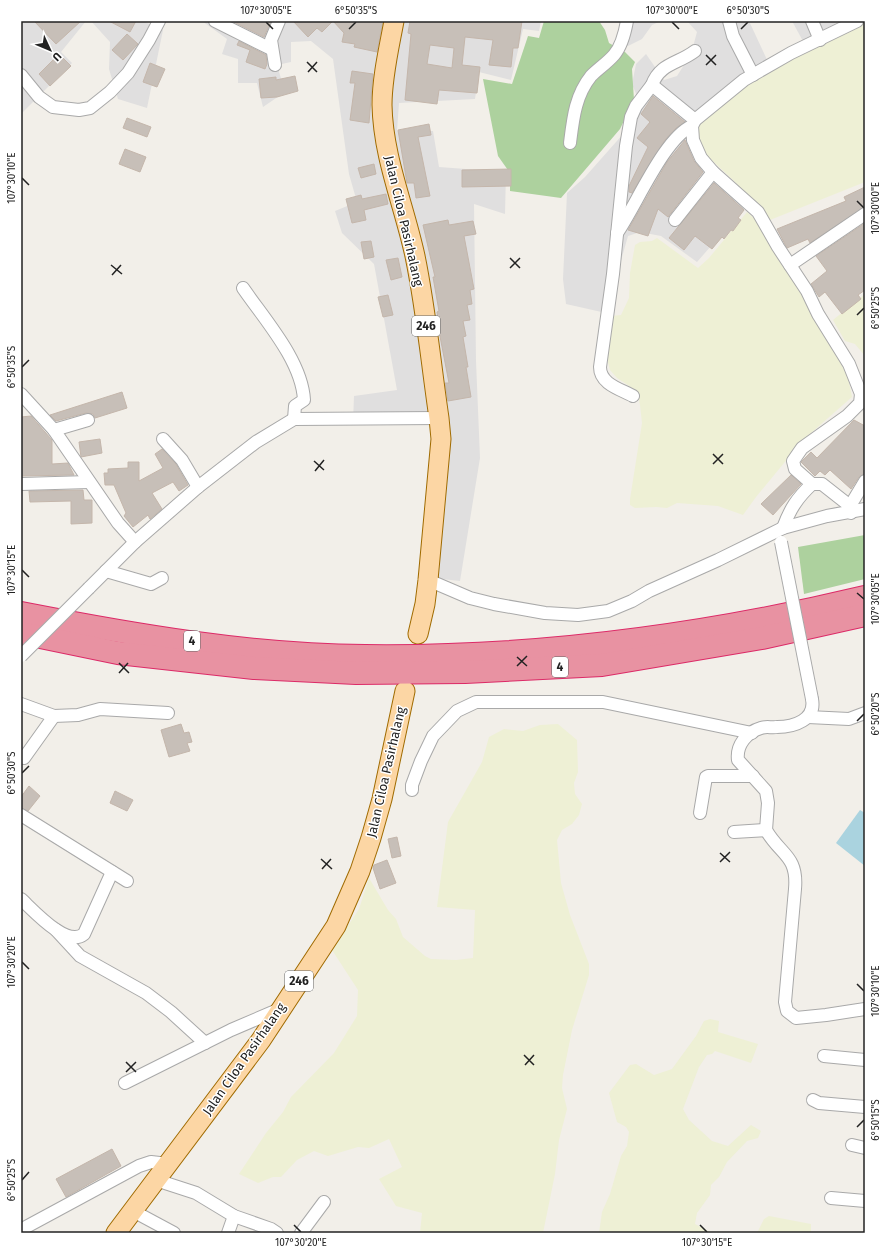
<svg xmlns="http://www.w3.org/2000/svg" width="886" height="1254" font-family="'Fira Sans',sans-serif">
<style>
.residential{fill:#e0dfdf}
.farmland{fill:#eef0d5}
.forest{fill:#add19e}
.water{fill:#aad3df}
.building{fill:#c7bfb8;stroke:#c4b6ab;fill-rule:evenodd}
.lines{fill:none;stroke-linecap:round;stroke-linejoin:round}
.minor-casing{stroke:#a9a9a9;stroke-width:14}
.primary-casing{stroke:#a06b00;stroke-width:21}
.motorway-casing{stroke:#dc2a67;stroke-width:24}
.minor{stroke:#fff;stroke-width:12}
.primary{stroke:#fcd6a4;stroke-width:19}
.motorway{stroke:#e892a2;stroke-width:22}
.minor-bridge-casing{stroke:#a9a9a9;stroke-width:14;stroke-linecap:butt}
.minor-bridge{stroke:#fff;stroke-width:12}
.ticks{fill:none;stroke:#222;stroke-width:1.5}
.labels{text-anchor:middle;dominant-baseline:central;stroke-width:3;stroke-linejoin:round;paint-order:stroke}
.shield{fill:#fff;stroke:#646464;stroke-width:1}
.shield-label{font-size:12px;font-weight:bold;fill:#222}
.street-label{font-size:13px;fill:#222;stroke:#fff}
.neatline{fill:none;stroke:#222;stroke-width:1.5}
.ticks-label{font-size:10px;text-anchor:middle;fill:#222}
</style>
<rect width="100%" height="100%" fill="#f2efe9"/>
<g class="residential">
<path d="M21 21H86L61 52 72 63 21 114Z"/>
<path d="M91 21H143L163 30 147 108 118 99 109 69 110 42Z"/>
<path d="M202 21H541L539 31 523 29 511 80 479 72 475 99 399 103 397 131H433L439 167 506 172 505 214 474 204 476 361 480 458 460 581 433 578 442 421 353 422 354 396 397 390 374 264 342 233 335 211 357 202 349 174 333 59 311 41 291 42V62L277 65 285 92 263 107 257 83H238V59L222 54 227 39Z"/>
<path d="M622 21H661L652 25 642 39 628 46 617 37Z"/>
<path d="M687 21H749L769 64 698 158 747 205 697 262 661 236 640 232 628 236 606 313 566 304 563 279 567 193 585 177 624 133 639 101 632 84 636 64 646 54 664 80 677 76 691 54 697 32Z"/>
<path d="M792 21H835L836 25 804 43Z"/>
</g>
<g class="farmland">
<path d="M863 21H865V182L770 220 733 180 704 153 697 136 698 124 730 96 784 59Z"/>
<path d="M747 212 756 220 806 299 848 377 852 397 803 440 756 497 743 515 718 506 677 503 667 508 656 507 635 508 630 505V499L642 423 640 405 637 391 617 378 610 370 607 359 611 316 621 315 629 298 630 273 635 245 640 242 652 241 657 238 698 268 709 258Z"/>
<path d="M865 294V356L855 344 845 341 833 320Z"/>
<path d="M558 724 577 740 578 772 574 783 575 794 582 804 579 815 572 824 562 830 557 840 561 883 570 915 589 964V975L572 1030 563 1075 562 1088 567 1109 559 1140 555 1174 543 1233H420L422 1213 396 1206 379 1179 402 1167 389 1139 369 1148 358 1147 328 1156 314 1151 297 1160 281 1177H273L258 1183 239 1174 266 1133 283 1112 291 1097 334 1053 357 1016 358 990 332 950 359 909 369 878 388 910 396 919 403 937 425 956 431 959 456 960 473 958 475 910 437 907 448 822 482 762 489 737 504 729 523 731 540 725Z"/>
<path d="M710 1019 719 1021 718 1032 758 1044 751 1063 715 1051 712 1054 707 1055 699 1067 683 1109 689 1120 712 1141 728 1146 751 1125 761 1131 758 1138 747 1141 727 1162 719 1177 711 1185 710 1195 697 1213 695 1224 712 1233H599L602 1212 610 1194 621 1156 627 1146 629 1132 626 1127 617 1122 609 1093 630 1065 636 1064 654 1075 672 1069 696 1036 704 1021Z"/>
<path d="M769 1216 811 1224V1233H757L764 1219Z"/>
</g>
<g class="forest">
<path d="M544 21H599L605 30 609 43 625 52 635 62 632 69 634 100 620 129 561 198 510 191V173L498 156 483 79 512 84 528 36 539 38Z"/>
<path d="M865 535V579L804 594 798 547Z"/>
</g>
<path class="water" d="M860 810 865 813V866L836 843Z"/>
<g class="building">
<path d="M34 21H81L56 44Z"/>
<path d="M109 21H136L130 32Z"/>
<path d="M232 21H271L264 37Z"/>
<path d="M293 21H383L377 52 354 47 355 44 342 42 344 33 333 21 322 32 317 28 308 37Z"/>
<path d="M410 21H522L518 48H513L511 67 489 65 493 40 465 37 462 65 480 67 477 93 439 90 437 104 405 100 411 34 408 33ZM430 45 454 48 452 68 427 64Z"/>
<path d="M127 34 138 44 123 60 112 50Z"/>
<path d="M239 41 266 55 267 64 265 69 246 62 250 50 237 45Z"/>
<path d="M59 54 71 66 50 86 39 74Z"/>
<path d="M150 63 165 69 157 87 143 82Z"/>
<path d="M352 71 373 74 369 123 350 120 355 83H350Z"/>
<path d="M295 76 298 91 277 97 261 98 259 79 276 77V80Z"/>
<path d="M653 96 685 122 676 128 665 140 632 193 629 192V186L648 147 637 138 650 122 641 114Z"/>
<path d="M127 118 151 127 147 137 123 128Z"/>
<path d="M429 124 431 135 418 137 430 196 416 198 414 183H407L398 130Z"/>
<path d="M685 140 694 161 703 172 668 217 658 209 648 236 628 230 667 162Z"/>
<path d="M125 149 146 157 140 172 119 164Z"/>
<path d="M374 164 376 174 361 178 358 168Z"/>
<path d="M511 169V186L462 187V170Z"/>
<path d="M714 183 744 210 738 218 741 220 733 231 731 230 724 239 722 237 712 249 695 236 684 250 669 238Z"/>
<path d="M865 187V207L810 243 808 239 787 248 777 229 846 201 844 197Z"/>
<path d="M386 194 388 204 364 210 366 220 352 223 346 199 361 195 362 199Z"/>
<path d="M448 220 449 225 473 221 476 234 464 236 474 289 470 290 472 304 467 305 470 320 463 321 466 336 463 337 468 367H466L471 397 448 401 445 383H449L438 326 439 325 437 312 439 311 433 277H435L423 225Z"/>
<path d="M865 223V290L858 295 861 299 842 314 825 292 819 297 811 284 827 271 816 256Z"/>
<path d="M371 241 374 257 364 259 361 242Z"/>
<path d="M398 258 402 277 391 280 386 260Z"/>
<path d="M388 295 393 315 383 317 378 297Z"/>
<path d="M122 392 127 408 95 418 93 414 86 413 56 421 50 415Z"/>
<path d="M31 416 52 440V464L68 463 74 475 21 476V417Z"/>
<path d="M854 420 865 426V474L859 477 851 489 830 470 825 475 820 471 815 476 801 462 811 452 817 458Z"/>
<path d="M100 439 102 453 81 457 79 442Z"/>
<path d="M162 449 176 464 188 485 179 491 173 482 152 493 162 509 150 519 148 515 133 527 124 516 126 513 114 485H105L104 473H108V469L128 468V462H139V481L163 468 155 454Z"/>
<path d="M791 475 801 484 773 515 761 504Z"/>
<path d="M83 490 84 500H92V523L71 524V501L30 502 29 491Z"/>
<path d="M181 724 184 733 189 732 192 742 187 743 190 751 169 757 161 730Z"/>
<path d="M29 786 40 796 28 811 21 808V797Z"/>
<path d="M115 791 133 800 127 811 110 803Z"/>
<path d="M397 837 401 856 392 858 388 839Z"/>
<path d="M387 860 396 883 380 889 373 868 374 865Z"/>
<path d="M112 1149 121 1166 66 1197 56 1179Z"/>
</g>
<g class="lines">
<g class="minor-casing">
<g id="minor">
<path d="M215 21 271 49"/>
<path d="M729 21 733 36 753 75"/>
<path d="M812 21 820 40"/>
<path d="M275 65 271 40 279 21"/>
<path d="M21 75 39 97 53 107 79 110 90 108 110 92 128 73 149 40 159 21"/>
<path d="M652 85C660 63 678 64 695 51"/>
<path d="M570 143C573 119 575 96 591 76 598 69 607 63 614 55 621 47 625 32 627 21"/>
<path d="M675 220 713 172"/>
<path d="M617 233C636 206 664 138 692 126"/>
<path d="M790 265 865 214"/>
<path d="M243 288C265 320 302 361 304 400L295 406 294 419"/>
<path d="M21 394 54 430 118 523 135 542"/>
<path d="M633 396C620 389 600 384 600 367L613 274 626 146 631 117 636 106 652 85 695 120"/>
<path d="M54 430 88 420"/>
<path d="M163 439 182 460 198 487"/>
<path d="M21 484 89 482"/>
<path d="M812 484 795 469 793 461 802 448 847 416 860 403 861 394 849 364 818 314 807 291 778 247 758 212 713 172 701 158 693 140 692 126 695 120 744 80 791 53 857 21"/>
<path d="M850 506 865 481"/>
<path d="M783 528C790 509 797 498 812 484H822L850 506 851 513"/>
<path d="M106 571 151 584 162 578"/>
<path d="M428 580 470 598 494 604 545 613 578 615 608 611 632 601 649 591 718 560 783 528 827 516 865 509"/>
<path d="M89 588 135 542 198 487 256 442 294 419 439 418"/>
<path d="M812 699C816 720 794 727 777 727 772 728 766 726 761 728 747 732 736 745 738 760L766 791 768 803 766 830C780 855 798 855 795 889L785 1002 787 1011 796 1018 826 1015 865 1009"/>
<path d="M21 704 54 716 78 715 100 709 168 713"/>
<path d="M808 717 849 719 865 713"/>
<path d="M24 758 54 716"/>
<path d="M412 790V785L421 761 433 736 457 711 476 702H603L752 733"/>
<path d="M700 813 706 777 708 776H753"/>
<path d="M21 815 127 881"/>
<path d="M734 832 766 830"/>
<path d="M21 899C34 911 67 948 84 934L112 872"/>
<path d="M56 930 80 956 146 993 171 1012 205 1043"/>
<path d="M824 1056 865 1060"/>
<path d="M125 1083 231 1030 280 1009"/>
<path d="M813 1100 819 1103 865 1107"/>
<path d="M852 1145 865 1148"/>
<path d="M156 1180 196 1193 234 1216 271 1229 277 1233"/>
<path d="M831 1198 865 1201"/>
<path d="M133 1211 174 1233"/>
<path d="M26 1227 139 1166 151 1162 168 1164"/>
<path d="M228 1233 234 1216"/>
<path d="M301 1233 324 1202"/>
</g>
</g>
<g class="primary-casing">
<g id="primary">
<path d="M394 21C389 48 382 77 382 105 383 157 404 205 415 256 426 309 431 364 439 418L441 439 428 580 425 604 418 634"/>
<path d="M116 1233 261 1040 336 926 360 871 371 838 382 799 405 691"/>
</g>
</g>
<g class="motorway-casing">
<g id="motorway">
<path d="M21 613C134 635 249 655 365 656 533 658 702 636 865 597"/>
<path d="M21 633 118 653 254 668 356 673 465 672 602 665 762 638 865 615"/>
</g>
</g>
<use href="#minor" class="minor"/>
<use href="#primary" class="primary"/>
<use href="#motorway" class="motorway"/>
<g class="minor-bridge-casing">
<g id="minor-bridge">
<path d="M781 542 812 699"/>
<path d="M21 656 89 588"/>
</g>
</g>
<use href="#minor-bridge" class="minor-bridge"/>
</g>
<path class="ticks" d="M266 22 273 29M672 22 679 29M349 29 356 22M741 29 748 22M706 55 716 65M307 62 317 72M706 65 716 55M308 72 317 62M22 178 29 185M857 201 864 208M510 258 520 268M111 265 122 274M510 268 520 258M112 275 121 265M857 315 864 308M22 367 29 360M713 454 723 464M314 461 324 470M713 464 723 454M315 471 324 460M22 570 29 577M857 593 864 599M517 657 527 666M119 663 129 673M517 666 527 656M119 673 128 663M857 721 864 714M22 773 29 766M720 853 730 862M321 859 332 869M720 862 730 852M322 869 331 859M22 962 29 969M857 984 864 991M524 1055 534 1065M126 1062 136 1072M525 1065 534 1055M126 1072 136 1062M857 1127 864 1120M22 1180 29 1172M294 1225 301 1232M700 1225 707 1232"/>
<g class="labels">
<g class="shield">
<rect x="412" y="316" width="28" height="20" rx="3"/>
<rect x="184" y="631" width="16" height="20" rx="3"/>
<rect x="552" y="657" width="16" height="20" rx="3"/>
<rect x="285" y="971" width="28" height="20" rx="3"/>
</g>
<g class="shield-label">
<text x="426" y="326">246</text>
<text x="192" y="641">4</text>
<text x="560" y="667">4</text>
<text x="299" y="981">246</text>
</g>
<g class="street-label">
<text transform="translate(404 221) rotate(77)">Jalan Ciloa Pasirhalang</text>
<text transform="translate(386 772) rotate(-77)">Jalan Ciloa Pasirhalang</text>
<text transform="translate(244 1059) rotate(-55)">Jalan Ciloa Pasirhalang</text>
</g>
</g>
<rect width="886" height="1254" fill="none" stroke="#ffffff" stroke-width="44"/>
<g transform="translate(50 50) rotate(134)" stroke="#ffffff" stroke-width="3" paint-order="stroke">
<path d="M0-3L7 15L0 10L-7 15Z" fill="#222222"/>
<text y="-6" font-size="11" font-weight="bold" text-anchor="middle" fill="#222222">U</text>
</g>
<rect x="22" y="22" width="842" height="1210" class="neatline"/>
<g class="ticks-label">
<text x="266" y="14">107°30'05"E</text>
<text x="356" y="14">6°50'35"S</text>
<text x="672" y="14">107°30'00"E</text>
<text x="748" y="14">6°50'30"S</text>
<text transform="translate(11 178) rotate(-90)" y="4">107°30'10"E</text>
<text transform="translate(875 208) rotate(-90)" y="4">107°30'00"E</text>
<text transform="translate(875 308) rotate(-90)" y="4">6°50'25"S</text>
<text transform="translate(11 367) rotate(-90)" y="4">6°50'35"S</text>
<text transform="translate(11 570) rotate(-90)" y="4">107°30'15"E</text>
<text transform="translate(875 599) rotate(-90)" y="4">107°30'05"E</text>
<text transform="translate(875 714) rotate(-90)" y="4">6°50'20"S</text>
<text transform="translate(11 773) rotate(-90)" y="4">6°50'30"S</text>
<text transform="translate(11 962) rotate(-90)" y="4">107°30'20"E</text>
<text transform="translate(875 991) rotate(-90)" y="4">107°30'10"E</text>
<text transform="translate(875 1120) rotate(-90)" y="4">6°50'15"S</text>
<text transform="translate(11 1180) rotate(-90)" y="4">6°50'25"S</text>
<text x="301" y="1246">107°30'20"E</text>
<text x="707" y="1246">107°30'15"E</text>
</g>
</svg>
